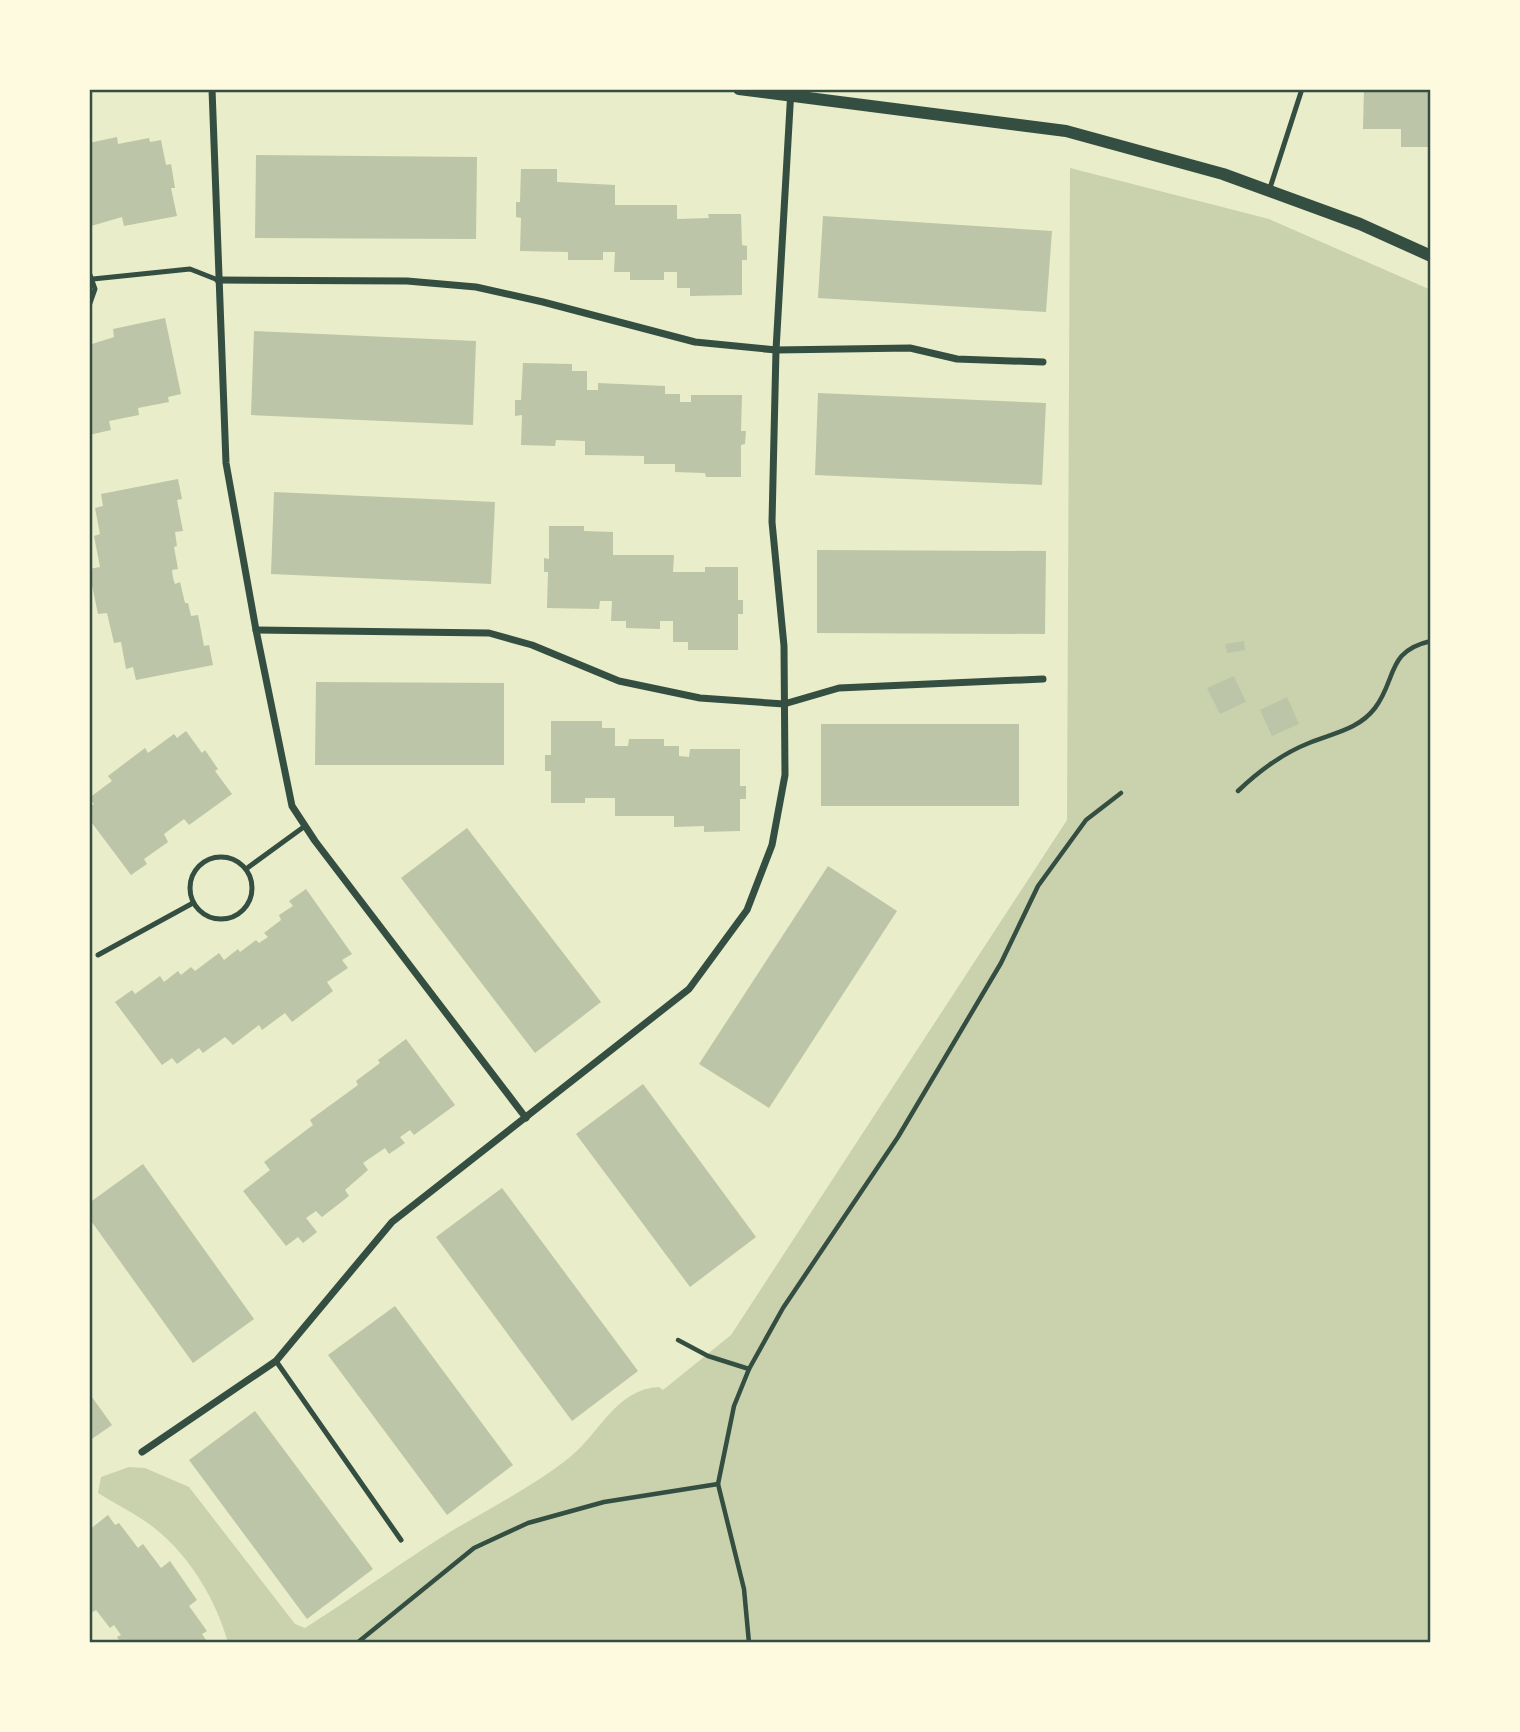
<svg xmlns="http://www.w3.org/2000/svg" width="1520" height="1732" font-family="'Fira Sans Condensed',sans-serif">
<style>
.green{fill:#cad2ad}
.building{fill:#bcc5a7}
.lines{fill:none;stroke-linecap:round;stroke-linejoin:round}
.path{stroke:#344e41;stroke-width:4.5}
.service{stroke:#344e41;stroke-width:5}
.minor{stroke:#344e41;stroke-width:7}
.tertiary{stroke:#344e41;stroke-width:12}
.neatline{fill:none;stroke:#344e41;stroke-width:2.5}
</style>
<rect width="100%" height="100%" fill="#e9edc9"/>
<path class="green" d="M1070 168 1269 219 1431 290V1643H228C217 1602 191 1558 157 1530 140 1516 117 1505 98 1493L101 1477 129 1467 145 1468 189 1487 295 1624 305 1628C349 1600 391 1570 434 1542 479 1513 529 1490 570 1457 600 1433 616 1389 659 1387L663 1390 731 1335 1067 820Z"/>
<g class="building">
<path d="M1364 89H1431V147H1401V129H1363Z"/>
<path d="M117 137 118 144 149 138 150 142 161 140 166 165 171 164 175 188H171L177 216 124 226 122 217 91 226 89 143Z"/>
<path d="M256 155 477 157 476 239 255 238Z"/>
<path d="M521 169H557V182L615 185V205H677V219L709 218 708 214H741L742 245 747 246V260H742V295L690 296V288H677V272H664V280H630V272H614L615 252H603V260H568V252L520 251 521 218 516 217V202H520Z"/>
<path d="M823 216 1052 231 1046 312 818 298Z"/>
<path d="M165 318 181 394 168 397 169 402 138 408 139 415 109 421 111 430 89 435V345L114 337 113 329Z"/>
<path d="M254 331 476 341 473 425 251 415Z"/>
<path d="M523 363 572 364V371H587V390H598V383L665 386V394H680V402H691V395H742L741 431H746L745 444 741 445V477H706L705 473 675 472V464H644V456L585 455V441L556 440 555 446 521 445 522 415 515 416V400H521Z"/>
<path d="M818 393 1046 403 1042 485 815 475Z"/>
<path d="M178 479 182 499 177 500 183 531 175 532 177 546 174 547 178 569 172 570 173 578 175 584 180 582 185 603H188L191 616 198 615 204 646 209 645 213 665 136 680 133 667 126 669 121 642 114 643 107 613 98 614 89 571V569L100 567 94 536 100 534 95 508 103 506 101 494Z"/>
<path d="M274 492 495 502 491 584 271 574Z"/>
<path d="M549 526H584V531L613 532V555H674L673 572H705V567H738V600H743V614H738V650H688V642H673V621H660V629L626 628V621H611L612 601H600L599 609 547 608 548 572H544V558L549 559Z"/>
<path d="M817 550 1046 551 1045 634 817 633Z"/>
<path d="M1244 641 1245 650 1227 653 1225 644Z"/>
<path d="M1234 676 1246 702 1220 714 1207 688Z"/>
<path d="M316 682 504 683V765H315Z"/>
<path d="M1287 697 1299 724 1272 736 1260 710Z"/>
<path d="M551 721H602V728H615V746H628L629 739H664V746H679V756L689 757 690 749H740V786H746V799H740V831L704 832V826L674 827V816H615V798H585V803H551V771H545V755H551Z"/>
<rect x="821" y="724" width="198" height="82"/>
<path d="M186 731 202 753 205 750 218 769 215 771 232 794 189 825 184 819 164 834 168 842 144 859 147 864 131 875 89 819V807L94 804 89 798 112 781 108 776 145 748 148 753 174 734 177 738Z"/>
<path d="M467 828 601 1002 535 1053 401 878Z"/>
<path d="M828 866 897 911 769 1108 699 1064Z"/>
<path d="M306 889 352 954 342 960 348 968 327 982 333 991 292 1022 285 1013 262 1030 259 1025 233 1045 225 1037 203 1053 199 1048 177 1064 172 1058 162 1065 115 1002 132 990 135 994 160 976 164 982 178 971 181 975 191 967 195 971 219 953 224 960 238 949 240 952 256 940 259 943 268 937 264 933 281 920 279 915 293 906 289 901Z"/>
<path d="M406 1039 455 1105 414 1135 410 1130 400 1137 405 1143 389 1154 385 1148 363 1163 368 1170 345 1190 349 1196 322 1217 316 1211 306 1218 317 1232 303 1243 298 1237 286 1246 243 1191 270 1170 264 1162 313 1125 310 1120 358 1085 356 1081 380 1063 378 1060Z"/>
<path d="M643 1084 756 1237 690 1287 576 1134Z"/>
<path d="M143 1164 254 1319 193 1363 89 1218V1203Z"/>
<path d="M502 1188 638 1371 572 1421 436 1237Z"/>
<path d="M395 1306 513 1465 447 1515 328 1355Z"/>
<path d="M89 1393 112 1425 89 1441Z"/>
<path d="M255 1411 373 1569 307 1619 189 1460Z"/>
<path d="M108 1515 115 1525 119 1523 138 1548 143 1544 161 1568 170 1561 197 1600 189 1606 207 1631 202 1634 208 1643H121L117 1637 121 1635 114 1625 110 1628 96 1610 93 1612 89 1607V1530Z"/>
</g>
<g class="lines">
<g class="path">
<path d="M1238 791C1259 771 1281 754 1309 743 1333 733 1358 730 1375 708 1397 679 1386 651 1431 641"/>
<path d="M678 1340 708 1356 749 1369"/>
<path d="M357 1643 474 1548 528 1523 604 1502 718 1484"/>
<path d="M749 1643 744 1589 718 1484 734 1406 749 1369 783 1308 898 1137 1001 963 1038 886 1086 820 1121 793"/>
</g>
<g class="service">
<path d="M1269 191 1302 89"/>
<path d="M89 272 95 289 89 306"/>
<path d="M93 279 190 269 218 280"/>
<circle cx="221" cy="888" r="31"/>
<path d="M246 869 305 826"/>
<path d="M98 955 193 903"/>
<path d="M276 1361 401 1540"/>
</g>
<g class="minor">
<path d="M212 89 226 463 256 630 292 806 315 841 526 1118"/>
<path d="M218 280 407 281 476 287 543 302 695 342 776 350 910 348 957 359 1043 362"/>
<path d="M256 630 489 633 532 645 619 681 700 698 784 704 839 688 1043 679"/>
<path d="M142 1452 276 1361 392 1222 689 989 747 910 772 845 785 775 784 646 772 522 776 350 791 89"/>
</g>
<path class="tertiary" d="M739 89 1066 131 1223 174 1360 224 1431 256"/>
</g>
<rect width="1520" height="1732" fill="none" stroke="#fefae0" stroke-width="182"/>
<rect x="91" y="91" width="1338" height="1550" class="neatline"/>
</svg>
